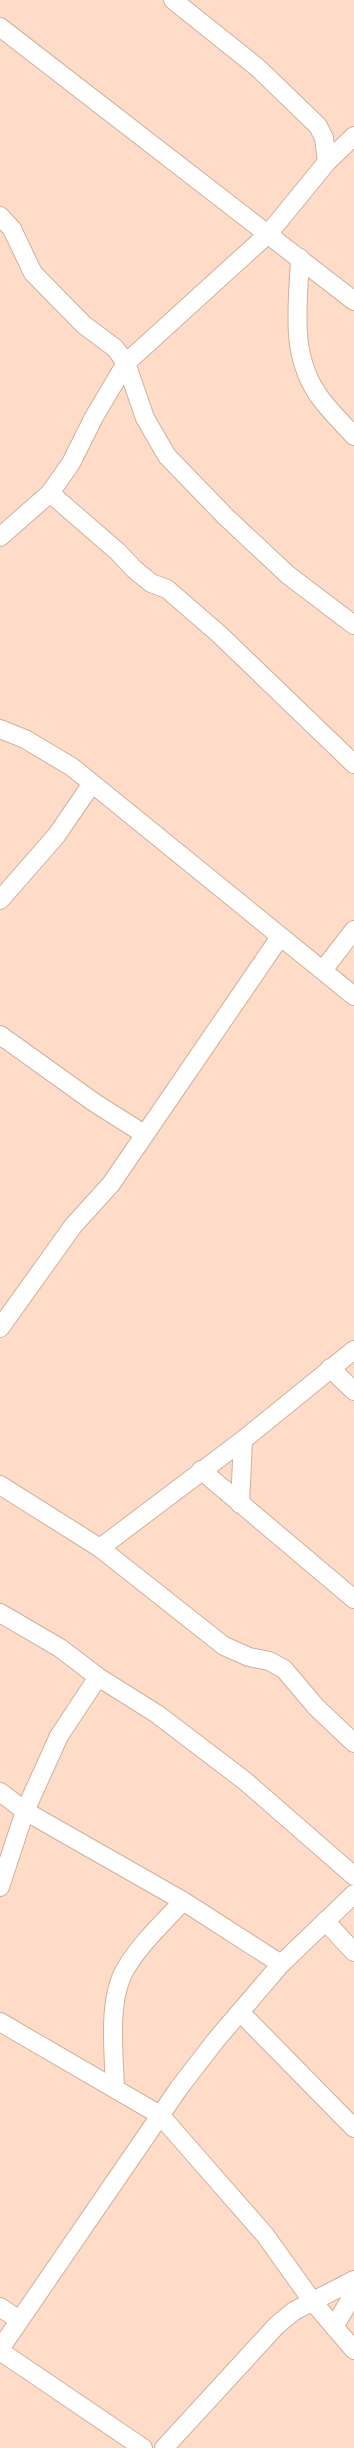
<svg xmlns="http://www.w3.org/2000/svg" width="354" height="2448" font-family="Raleway,sans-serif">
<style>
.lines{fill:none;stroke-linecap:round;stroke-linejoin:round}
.street-casing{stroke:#d0b09c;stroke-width:20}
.street{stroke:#fff;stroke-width:18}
</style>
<rect width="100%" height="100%" fill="#ffdcc7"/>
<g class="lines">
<g class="street-casing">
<g id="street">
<path d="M173 0 258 68 318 126 324 138 327 162"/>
<path d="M0 27 354 301"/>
<path d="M0 216 12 229 33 273 84 325 115 348 126 363 145 418 167 456 226 517 288 575 354 625"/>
<path d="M300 258C298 308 289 356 321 399 331 412 343 424 354 436"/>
<path d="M50 493 118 552 134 569 151 583 167 589 219 634 354 764"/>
<path d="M0 537 50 493 71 463 94 417 126 363 269 233 327 162 354 136"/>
<path d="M0 729 25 739 72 767 354 996"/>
<path d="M0 900 56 836 91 785"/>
<path d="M323 970 354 930"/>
<path d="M0 1035 95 1103 144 1134"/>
<path d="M0 1328 73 1226 111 1184 280 937"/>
<path d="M330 1368 354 1391"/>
<path d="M201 1470 354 1599"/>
<path d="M0 1485 100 1548 224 1646 249 1657 269 1661 284 1669 316 1707 354 1743"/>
<path d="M240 1504 243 1440"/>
<path d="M100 1548 243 1440 354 1350"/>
<path d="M0 1613 60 1648 98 1677 157 1714 245 1781 354 1876"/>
<path d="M0 1792 25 1811 183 1901 281 1964"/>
<path d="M0 1887 25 1811 59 1736 98 1677"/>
<path d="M325 1921 354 1952"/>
<path d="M240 2012 354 2128"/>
<path d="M0 2022 160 2115 265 2235 313 2302 354 2350"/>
<path d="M115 2088C114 2053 107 1999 126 1968 141 1943 164 1922 183 1901"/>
<path d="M0 2307 19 2320"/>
<path d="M334 2327 354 2293"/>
<path d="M0 2349 179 2088 216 2040 281 1964 354 1894"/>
<path d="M0 2351 143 2448"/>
<path d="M164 2448 277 2325 294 2311 354 2280"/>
</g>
</g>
<use href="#street" class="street"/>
</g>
</svg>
